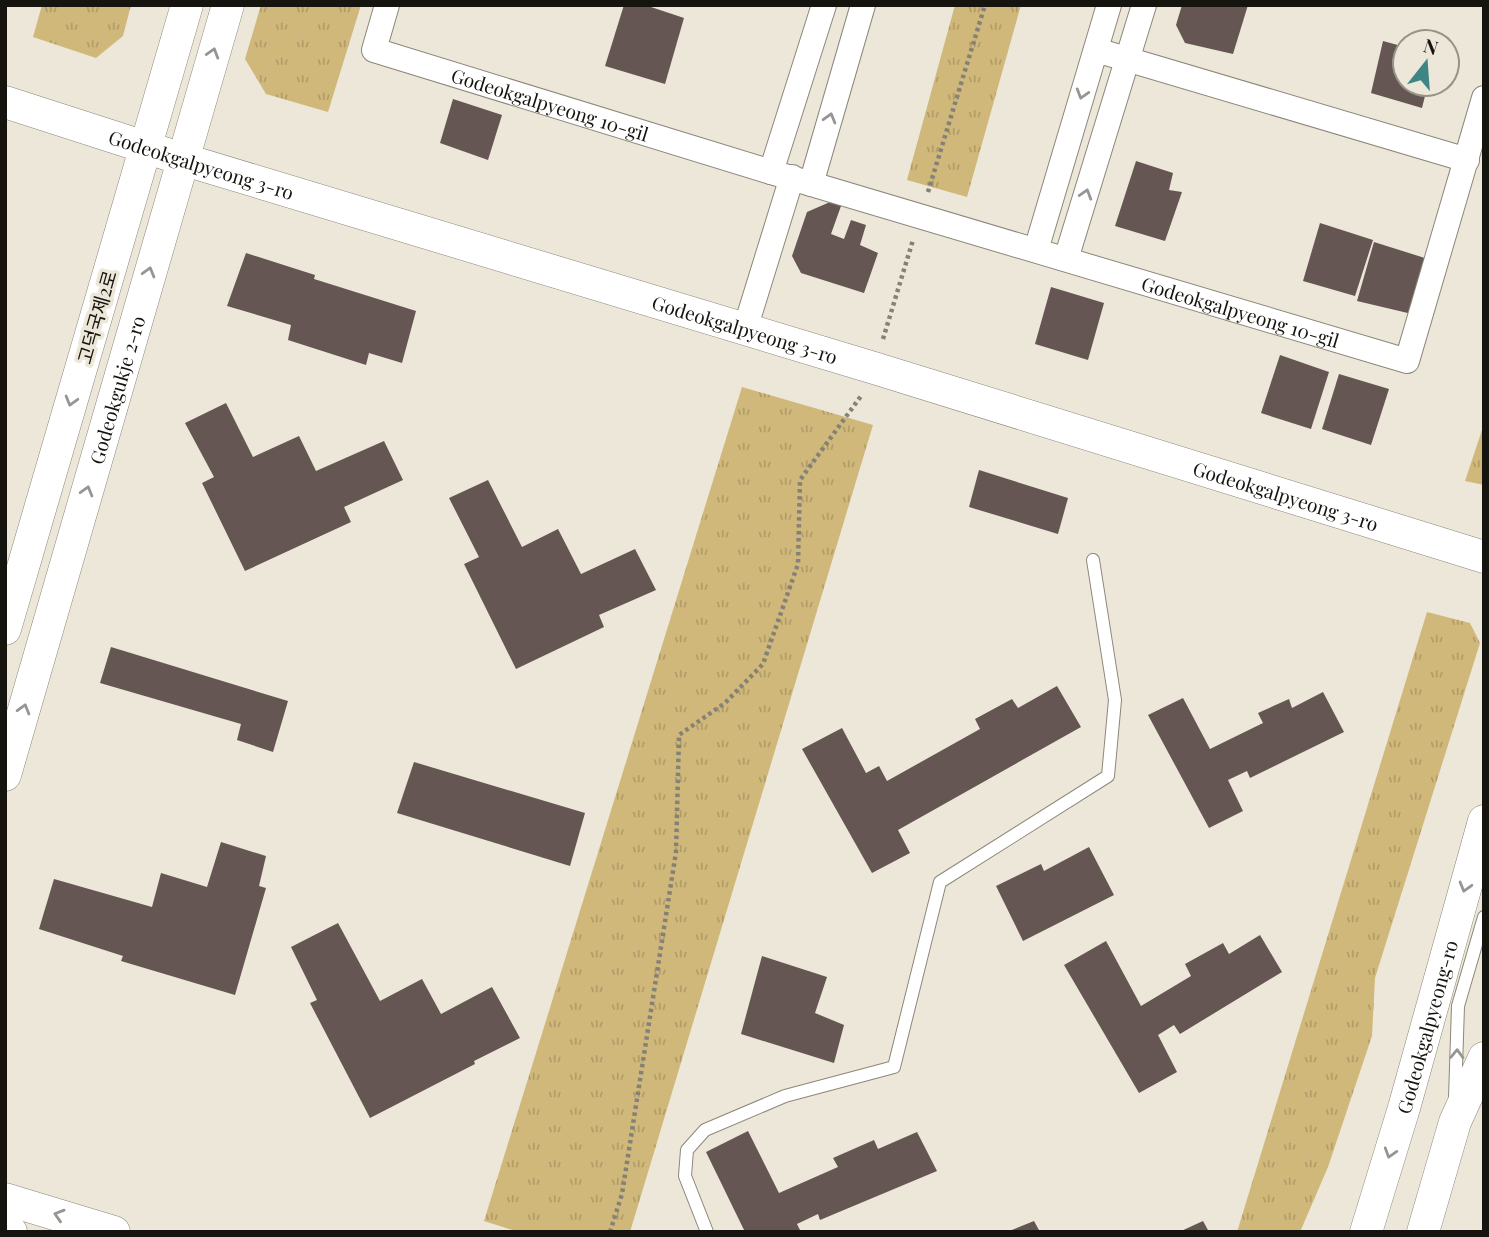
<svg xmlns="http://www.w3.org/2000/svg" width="1489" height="1237" font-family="'Playfair Display','Noto Sans KR',serif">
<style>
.grass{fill:url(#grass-tufts)}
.building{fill:#655553}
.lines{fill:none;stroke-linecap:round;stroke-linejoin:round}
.service-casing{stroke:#8c877a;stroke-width:14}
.minor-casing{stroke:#8c877a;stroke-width:26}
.tertiary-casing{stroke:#8c877a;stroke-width:33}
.path{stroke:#848177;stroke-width:4.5;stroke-dasharray:3.5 3.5;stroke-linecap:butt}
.service{stroke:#fff;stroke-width:12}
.minor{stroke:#fff;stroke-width:24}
.tertiary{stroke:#fff;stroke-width:32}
.oneway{stroke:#969593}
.labels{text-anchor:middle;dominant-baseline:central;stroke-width:7;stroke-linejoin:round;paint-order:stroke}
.street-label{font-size:19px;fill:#16140f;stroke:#ece7d8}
</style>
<defs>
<pattern id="grass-tufts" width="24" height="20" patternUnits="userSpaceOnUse" patternTransform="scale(1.75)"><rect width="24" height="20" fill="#d0b87a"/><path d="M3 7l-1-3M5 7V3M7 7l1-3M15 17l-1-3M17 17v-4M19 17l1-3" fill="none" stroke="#b29d68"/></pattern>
</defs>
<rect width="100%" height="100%" fill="#ece7d8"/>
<g class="grass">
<path d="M42 5H131L123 36 96 58 33 37Z"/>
<path d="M261 5H361L328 112 266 94 245 59Z"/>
<path d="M955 5H1021L967 197 907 180Z"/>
<path d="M742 387 873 425 630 1232H519L484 1221Z"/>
<path d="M1484 424V485L1465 481Z"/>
<path d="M1427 612 1470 623 1480 643 1375 978 1372 1036 1328 1167 1300 1232H1237Z"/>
</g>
<g class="building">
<path d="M624 5H645L684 18 665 84 605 66Z"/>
<path d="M1182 5H1248L1233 54 1185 43 1176 25Z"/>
<path d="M1383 41 1405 47V84H1428L1422 108 1371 93Z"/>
<path d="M453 99 502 115 488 160 440 143Z"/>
<path d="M1136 161 1173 173 1169 190 1182 192 1165 241 1115 226Z"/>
<path d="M830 202 841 206 831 234 844 239 851 220 866 225 860 245 878 253 864 293 801 273 792 256 807 212Z"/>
<path d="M1320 223 1373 240 1355 296 1303 281Z"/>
<path d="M1374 242 1428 259 1412 314 1357 301Z"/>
<path d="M246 253 315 275 314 279 416 311 402 363 369 353 366 365 288 340 291 325 227 306Z"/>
<path d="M1051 287 1104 303 1088 360 1035 344Z"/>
<path d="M1280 355 1329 372 1311 429 1261 413Z"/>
<path d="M1339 374 1389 389 1371 445 1322 429Z"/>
<path d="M226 403 253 457 299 436 316 471 384 441 403 480 344 507 351 522 245 571 202 483 214 477 185 423Z"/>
<path d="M979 470 1068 498 1058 534 969 507Z"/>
<path d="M488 480 522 547 558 529 581 574 635 549 656 590 599 615 604 627 516 669 464 564 479 557 449 498Z"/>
<path d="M111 647 288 701 273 752 237 740 241 724 100 683Z"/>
<path d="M1057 686 1081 727 898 830 910 853 872 873 802 749 842 728 866 773 879 766 887 781 980 729 975 719 1012 699 1018 708Z"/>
<path d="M1323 692 1344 732 1250 778 1247 771 1228 780 1243 811 1209 828 1148 715 1183 698 1210 749 1263 723 1258 713 1289 699 1292 708Z"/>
<path d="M414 762 585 813 570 866 397 813Z"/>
<path d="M221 842 266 856 259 886 266 888 235 995 121 961 123 956 39 929 54 879 152 907 161 873 207 887Z"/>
<path d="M1089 847 1114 895 1023 941 996 886 1041 864 1044 871Z"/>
<path d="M338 923 380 1001 422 979 441 1014 492 987 520 1038 474 1061 475 1064 370 1118 310 1003 317 1000 291 947Z"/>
<path d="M1260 935 1282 972 1180 1034 1174 1025 1158 1035 1177 1072 1139 1093 1064 965 1106 941 1141 1006 1191 976 1185 964 1223 943 1229 954Z"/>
<path d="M762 956 827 977 815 1013 844 1025 834 1063 741 1034Z"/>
<path d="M748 1131 779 1193 838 1167 833 1158 874 1140 878 1149 917 1132 937 1171 820 1220 818 1214 797 1224 801 1232H745L706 1152Z"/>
<path d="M1034 1221 1040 1232H1007Z"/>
<path d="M1203 1221 1209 1232H1179Z"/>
</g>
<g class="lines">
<g class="service-casing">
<g id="service">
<path d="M1455 1098 1458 1006 1484 917"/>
<path d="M707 1232 685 1176 687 1150 705 1130 785 1096 894 1067 940 882 1108 776 1115 700 1093 560"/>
</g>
</g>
<g class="minor-casing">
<g id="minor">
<path id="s1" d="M387 5 374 50 771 172 1407 361 1484 98"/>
<path d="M1096 50 1467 160"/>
<path d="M771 172 824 5"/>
<path d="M811 184 863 5"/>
<path d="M1036 250 1109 5"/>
<path d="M1066 259 1144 5"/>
<path d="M745 329 792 177"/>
</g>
</g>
<g class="tertiary-casing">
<g id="tertiary">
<path id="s2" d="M5 102 182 159 874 368 1484 557"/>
<path d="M5 629 187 5"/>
<path id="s3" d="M5 775 228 5"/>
<path d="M5 1199 114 1232"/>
<path d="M5 1230 11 1232"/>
<path id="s4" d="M1366 1232 1404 1108 1484 821"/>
<path d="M1423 1232 1455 1122 1484 1058"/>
</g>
</g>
<g class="path">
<path d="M928 192 985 5"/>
<path d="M883 339 913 240"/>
<path d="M610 1232 622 1194 676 852 679 735 725 703 763 664 798 564 800 480 861 396"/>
</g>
<use href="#service" class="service"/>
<use href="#minor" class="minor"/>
<use href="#tertiary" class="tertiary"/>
</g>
<defs><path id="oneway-chevron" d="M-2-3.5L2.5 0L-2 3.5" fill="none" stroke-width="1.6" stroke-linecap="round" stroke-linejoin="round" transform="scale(1.75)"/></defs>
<g class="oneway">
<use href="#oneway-chevron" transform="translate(213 53) rotate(-73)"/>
<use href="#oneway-chevron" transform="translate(1082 94) rotate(107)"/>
<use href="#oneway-chevron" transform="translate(830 118) rotate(-74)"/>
<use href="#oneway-chevron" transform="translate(1086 194) rotate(-73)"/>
<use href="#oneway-chevron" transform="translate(149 272) rotate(-74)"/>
<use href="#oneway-chevron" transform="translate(71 401) rotate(106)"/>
<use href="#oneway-chevron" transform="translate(87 491) rotate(-74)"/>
<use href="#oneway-chevron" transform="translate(24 709) rotate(-74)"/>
<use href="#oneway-chevron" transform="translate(1465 887) rotate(106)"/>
<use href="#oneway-chevron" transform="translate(1457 1054) rotate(-88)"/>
<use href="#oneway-chevron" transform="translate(1390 1153) rotate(107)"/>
<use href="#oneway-chevron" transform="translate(59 1215) rotate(-163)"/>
</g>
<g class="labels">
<g class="street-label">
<text stroke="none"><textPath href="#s1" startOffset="231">Godeokgalpyeong 10-gil</textPath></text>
<text stroke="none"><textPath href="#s2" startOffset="206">Godeokgalpyeong 3-ro</textPath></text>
<text stroke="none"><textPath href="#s1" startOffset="952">Godeokgalpyeong 10-gil</textPath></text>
<text transform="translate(96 317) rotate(-74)">고덕국제2로</text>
<text stroke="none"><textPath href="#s2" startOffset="774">Godeokgalpyeong 3-ro</textPath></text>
<text stroke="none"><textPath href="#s3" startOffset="401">Godeokgukje 2-ro</textPath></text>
<text stroke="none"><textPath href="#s2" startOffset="1340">Godeokgalpyeong 3-ro</textPath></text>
<text stroke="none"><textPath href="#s4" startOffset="214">Godeokgalpyeong-ro</textPath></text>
</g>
</g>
<rect width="1489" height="1237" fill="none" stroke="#16140f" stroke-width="14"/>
<g transform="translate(1426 63) rotate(17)"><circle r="33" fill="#ece7d8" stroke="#969388" stroke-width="2"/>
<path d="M0-5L12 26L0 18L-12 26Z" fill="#3e8685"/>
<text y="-10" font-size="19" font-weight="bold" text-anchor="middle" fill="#16140f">N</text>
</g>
</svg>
